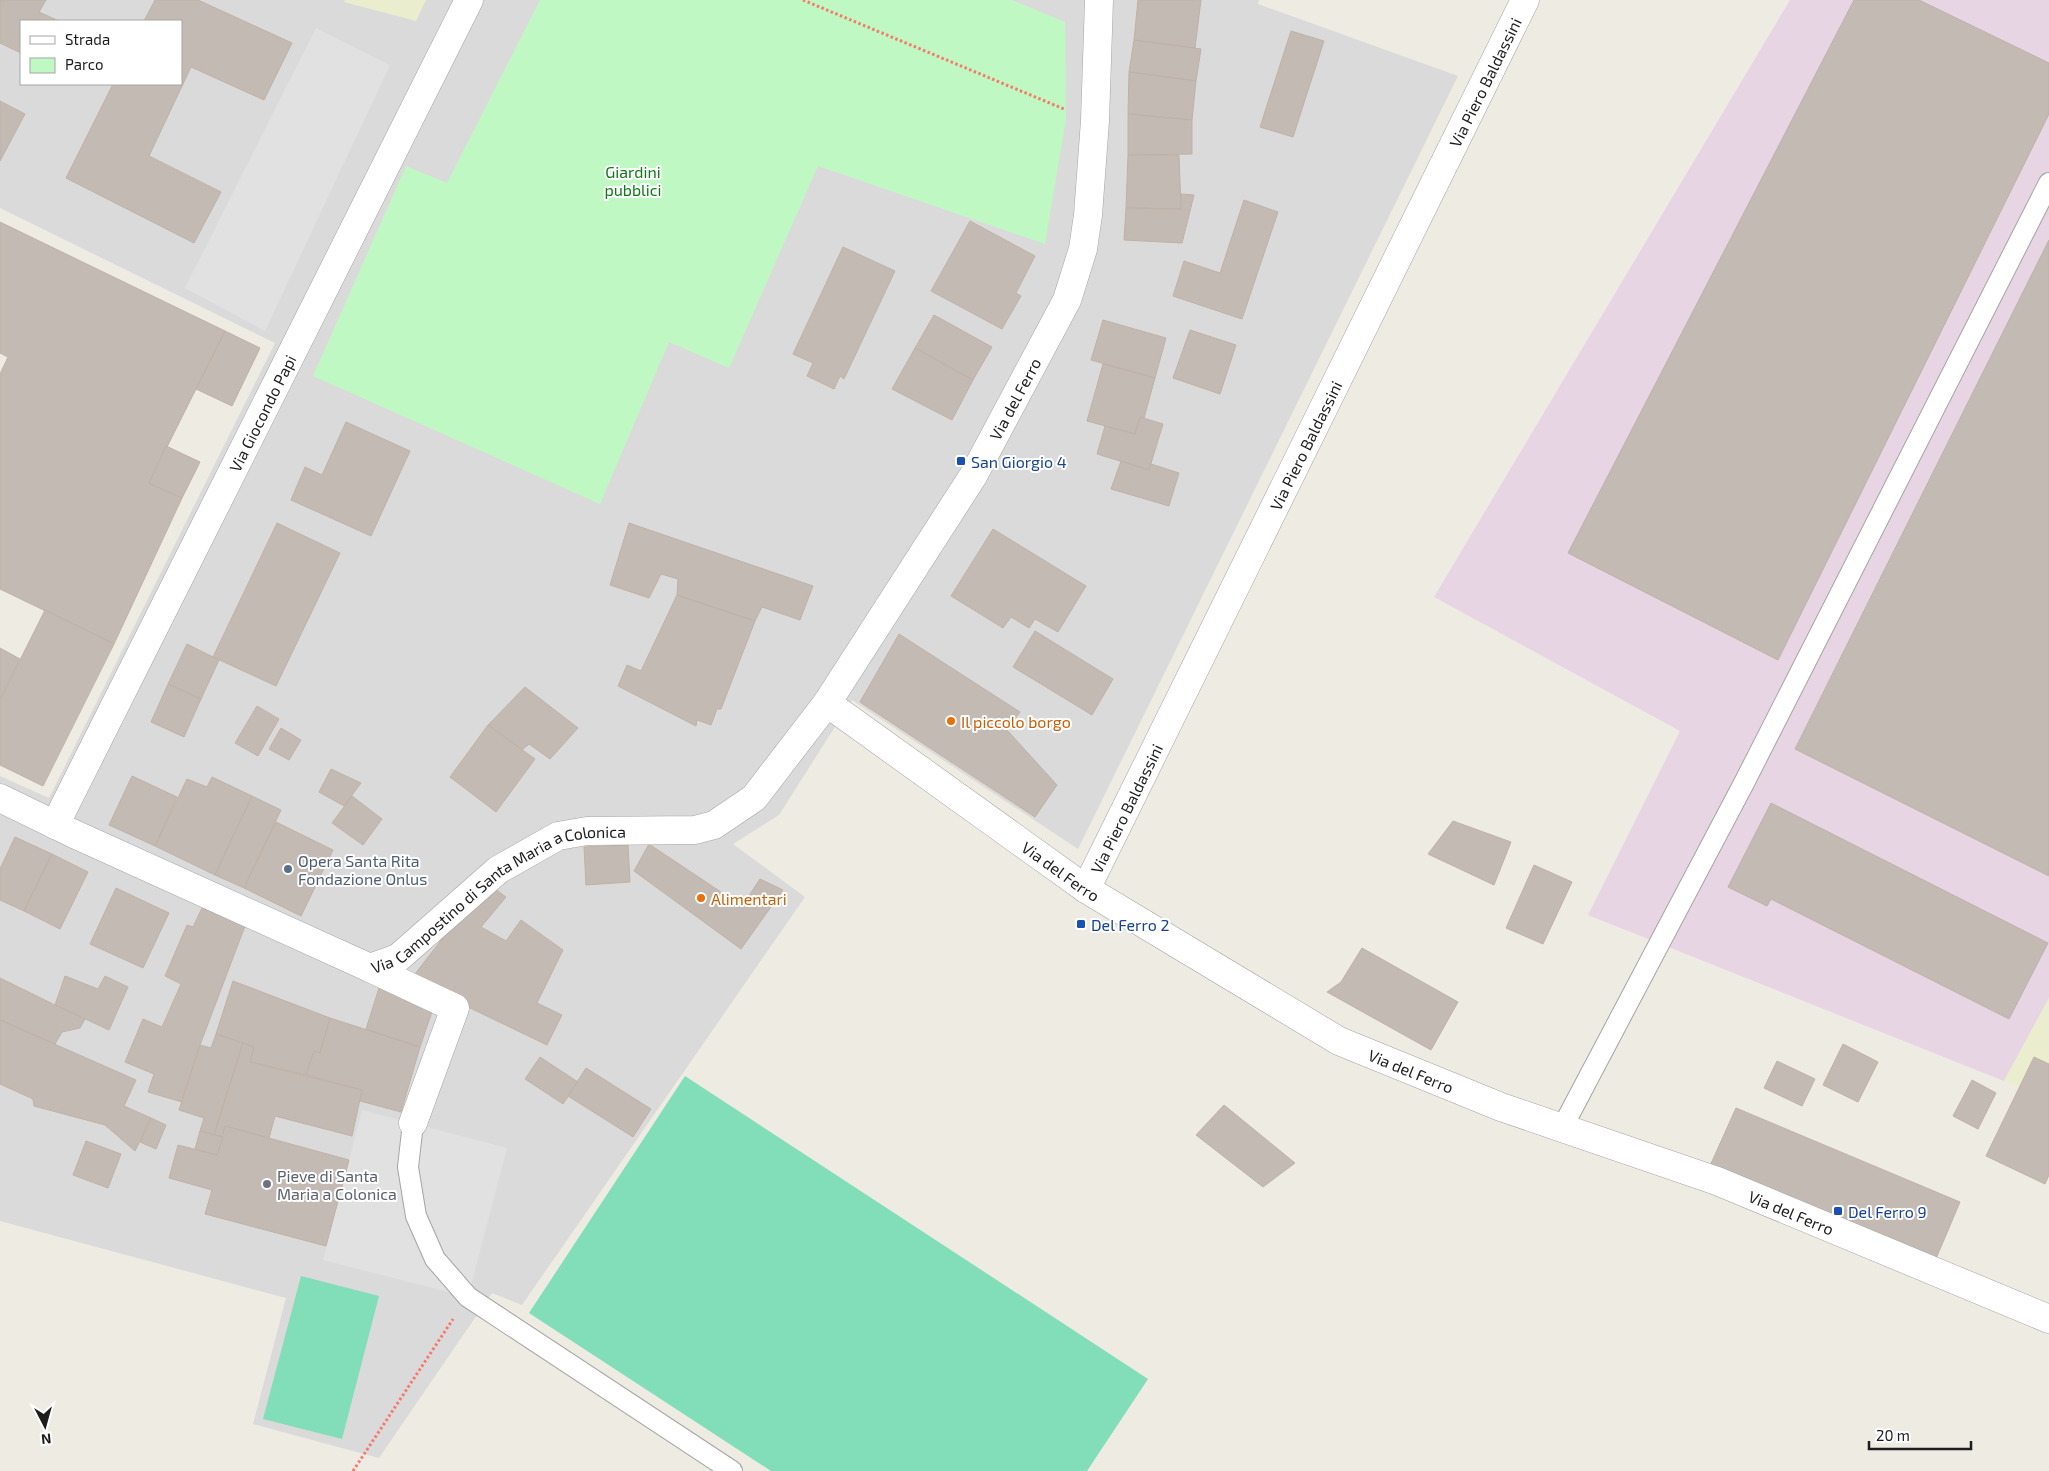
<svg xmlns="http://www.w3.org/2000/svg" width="2049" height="1471" font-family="'Exo 2',sans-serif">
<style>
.residential{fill:#dbdada;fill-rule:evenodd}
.industrial{fill:#e7d5e4}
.farmland{fill:#ebedcf}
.park{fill:#c0f8c4}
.pitch{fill:#82ddb9}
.parking{fill:#e1e1e1}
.building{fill:#c3bab3;stroke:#c0b1a6}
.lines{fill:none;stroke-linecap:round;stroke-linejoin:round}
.lane-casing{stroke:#a4a4a4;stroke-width:22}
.street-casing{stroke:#a4a4a4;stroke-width:29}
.path{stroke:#f8786b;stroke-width:3;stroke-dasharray:2.5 2.5;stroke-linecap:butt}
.lane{stroke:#fff;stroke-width:20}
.street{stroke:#fff;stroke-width:28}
.transit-dot{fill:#1a4fb4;stroke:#fff;stroke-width:2}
.food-dot{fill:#e8710a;stroke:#fff;stroke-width:2}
.service-dot{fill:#5c6f8a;stroke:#fff;stroke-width:2}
.worship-dot{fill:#6b7280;stroke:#fff;stroke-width:2}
.labels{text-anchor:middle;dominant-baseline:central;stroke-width:4;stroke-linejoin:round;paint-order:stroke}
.street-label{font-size:16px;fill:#1d1d1d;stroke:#fff}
.park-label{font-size:16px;fill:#0d7a15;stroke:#fff}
.transit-label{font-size:16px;fill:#164399;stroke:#fff;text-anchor:start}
.food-label{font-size:16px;fill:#c56008;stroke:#fff;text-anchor:start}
.service-label{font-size:16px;fill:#4e5e75;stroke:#fff;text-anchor:start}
.worship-label{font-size:16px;fill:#5b616d;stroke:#fff;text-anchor:start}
</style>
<rect width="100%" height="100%" fill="#eeebe3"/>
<path class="residential" d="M0 0H1259L1258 4 1458 76 1078 849 852 700 779 815 733 844 805 897 522 1305 492 1293 379 1458 253 1424 286 1298 0 1221V776L49 798 275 343 0 208ZM21 21H181V84H21Z"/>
<path class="industrial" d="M1790 0H2049V998L2004 1081 1588 915 1680 731 1434 597Z"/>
<g class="farmland">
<path d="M345 0H426L416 21 344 2Z"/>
<path d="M2049 998V1097L2004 1081Z"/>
</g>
<path class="park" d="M540 0H1012L1065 22 1066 119 1045 244 818 166 729 368 669 342 600 504 313 376 406 166 447 183Z"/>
<g class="pitch">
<path d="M685 1076 1148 1379 1087 1471H771L529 1313Z"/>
<path d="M301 1276 379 1296 342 1439 263 1419Z"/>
</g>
<g class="parking">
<path d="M316 28 390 65 265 331 185 288Z"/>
<path d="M362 1110 507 1148 468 1297 323 1260Z"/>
</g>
<g class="building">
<path d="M0 0H46L39 12 59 21H21V53L0 43Z"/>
<path d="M155 0H198L292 43 264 100 191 67 149 156 221 192 194 243 66 178 113 84H181V21H144Z"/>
<path d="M1138 0H1201L1195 48 1134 40Z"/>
<path d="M1854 0H1919L2049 63V114L1778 660 1568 553Z"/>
<path d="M1291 31 1324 41 1293 137 1260 127Z"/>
<path d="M1134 40 1201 49 1196 81 1129 72Z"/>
<path d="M1129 72 1196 81 1192 120 1128 114Z"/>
<path d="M0 101 25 114 0 161Z"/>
<path d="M1128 114 1192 120V154L1128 155Z"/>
<path d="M1128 155H1179L1181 209 1126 208Z"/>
<path d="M1181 194 1194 195 1182 243 1124 240 1126 208 1181 209Z"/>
<path d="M1244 200 1278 212 1242 319 1173 296 1184 261 1220 273Z"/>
<path d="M970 221 1035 256 1016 293 1021 296 1002 329 931 291Z"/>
<path d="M0 222 225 331 149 483 182 498 114 644 0 589V374L8 357 0 353Z"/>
<path d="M2049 240V876L1795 749Z"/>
<path d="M843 247 895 271 844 379 840 376 834 389 807 376 813 363 793 354Z"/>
<path d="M934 315 992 347 973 380 915 348Z"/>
<path d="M1103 320 1166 338 1155 378 1091 360Z"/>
<path d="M1190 330 1236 345 1220 394 1173 378Z"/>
<path d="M225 331 260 348 232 406 196 389Z"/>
<path d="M915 348 973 380 952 420 892 389Z"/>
<path d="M1103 364 1155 378 1144 418 1140 417 1135 434 1087 421Z"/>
<path d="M1140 417 1163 424 1149 470 1097 454 1105 426 1135 434Z"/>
<path d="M346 422 410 451 371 536 291 500 305 467 322 475Z"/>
<path d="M166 446 200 462 182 498 149 483Z"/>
<path d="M1121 461 1149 470 1151 464 1179 473 1169 506 1111 489Z"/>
<path d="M277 523 340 553 276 686 213 657Z"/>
<path d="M629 523 813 586 800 620 762 607 755 621 677 595 678 579 661 574 649 598 610 585Z"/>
<path d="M993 529 1086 586 1058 632 1035 619 1029 628 1011 617 1003 628 951 596Z"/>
<path d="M677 595 755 621 721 709H717L711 725 697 720 696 726 618 686 627 665 641 671Z"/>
<path d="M45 610 114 644 43 786 0 765V700Z"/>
<path d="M1035 631 1113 679 1092 715 1013 667Z"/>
<path d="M899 634 1020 712 1007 730 1057 785 1035 817 860 702Z"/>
<path d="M187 644 219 660 201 699 168 684Z"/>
<path d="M0 648 20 659 0 699Z"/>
<path d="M168 684 201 699 184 737 151 722Z"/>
<path d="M525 687 578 728 550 759 529 744 522 750 488 725Z"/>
<path d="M257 706 279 719 258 756 235 743Z"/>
<path d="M488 725 535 759 496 812 450 777Z"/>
<path d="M281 728 301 740 289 760 269 749Z"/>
<path d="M331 769 361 783 344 806 319 792Z"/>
<path d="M132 776 177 797 155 846 109 825Z"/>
<path d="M212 777 252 796 215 875 155 846 187 779 207 787Z"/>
<path d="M252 796 281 810 244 888 215 875Z"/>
<path d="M352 796 382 819 363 845 332 823Z"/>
<path d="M1771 803 2048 943 2009 1019 1771 899 1767 906 1728 887Z"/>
<path d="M1453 821 1511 842 1494 885 1428 854Z"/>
<path d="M276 822 333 850 301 916 244 888Z"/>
<path d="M15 837 52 854 24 911 0 900V869Z"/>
<path d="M649 844 742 906 760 879 783 890 741 949 634 871Z"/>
<path d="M628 845 630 882 586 885 584 847Z"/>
<path d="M52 854 88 872 60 929 24 911Z"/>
<path d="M1534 865 1572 882 1543 944 1506 928Z"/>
<path d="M116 888 169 913 143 968 90 944Z"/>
<path d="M495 889 506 897 481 927 506 941 521 920 563 950 537 1003 562 1015 547 1045 468 1007 415 974 459 917Z"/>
<path d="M202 908 245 926 200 1045 182 1102 148 1092 154 1074 125 1062 143 1019 162 1027 181 984 165 976 187 925 193 927Z"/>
<path d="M1362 948 1458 1002 1431 1050 1327 992 1341 982Z"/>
<path d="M65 976 98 989 105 976 128 987 109 1030 55 1005Z"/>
<path d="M0 978 55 1005 85 1019 80 1028 62 1032 55 1044 0 1020Z"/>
<path d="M233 981 330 1018 320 1053 314 1051 306 1075 250 1062 254 1047 216 1034Z"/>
<path d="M379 988 434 1006 420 1047 366 1029Z"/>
<path d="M330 1018 420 1047 401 1112 360 1101 362 1090 306 1075 314 1051 320 1053Z"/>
<path d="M0 1020 136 1080 124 1106 151 1118 135 1151 105 1125 34 1106 33 1099 0 1084Z"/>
<path d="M216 1034 243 1043 214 1135 200 1131 204 1118 179 1110 200 1045 211 1048Z"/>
<path d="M243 1043 254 1047 250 1062 362 1090 352 1136 275 1116 269 1138 225 1126 223 1137 214 1135Z"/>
<path d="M1843 1044 1878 1062 1858 1102 1823 1085Z"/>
<path d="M540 1057 578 1082 563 1104 525 1079Z"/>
<path d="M2034 1057 2049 1064V1175L2045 1184 1986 1156Z"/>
<path d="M1777 1061 1815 1079 1802 1106 1764 1088Z"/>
<path d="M586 1068 651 1109 633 1137 568 1096Z"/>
<path d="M1972 1080 1996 1093 1978 1129 1953 1116Z"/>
<path d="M1224 1105 1295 1163 1263 1187 1196 1135Z"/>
<path d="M1736 1108 1960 1202 1935 1261 1709 1168Z"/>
<path d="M151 1118 166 1125 156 1149 140 1142Z"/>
<path d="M225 1126 349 1160 326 1246 205 1214 212 1190 169 1178 178 1145 217 1155Z"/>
<path d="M200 1131 223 1137 217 1155 195 1149Z"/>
<path d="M86 1141 121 1154 108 1188 73 1175Z"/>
</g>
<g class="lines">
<g class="lane-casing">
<g id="lane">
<path d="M413 1123 408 1167 416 1216 435 1259 468 1297 732 1471"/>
<path d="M1562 1128 1744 783 2049 183"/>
</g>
</g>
<g class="street-casing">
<g id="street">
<path id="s1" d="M827 703 1086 889 1339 1041 1501 1107 1717 1181 2049 1319"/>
<path id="s2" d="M0 798 72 833 370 968 398 958 498 870 558 836 587 831 695 830 714 825 754 798 827 703 973 476 1067 300 1083 249 1088 215 1095 121 1099 0"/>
<path id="s3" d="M55 825 469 0"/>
<path id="s4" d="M1086 889 1525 0"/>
<path d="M370 968 455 1008 413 1123"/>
</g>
</g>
<g class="path">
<path d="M803 0 1064 109"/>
<path d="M353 1471 453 1319"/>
</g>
<use href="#lane" class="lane"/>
<use href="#street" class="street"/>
</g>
<g class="transit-dot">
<rect x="956" y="456" width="10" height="10" rx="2.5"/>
<rect x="1076" y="919" width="10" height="10" rx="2.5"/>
<rect x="1833" y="1206" width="10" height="10" rx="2.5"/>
</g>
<g class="food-dot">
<circle cx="951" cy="721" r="5"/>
<circle cx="701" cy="898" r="5"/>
</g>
<circle class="service-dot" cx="288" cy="869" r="5"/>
<circle class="worship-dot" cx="267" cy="1184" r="5"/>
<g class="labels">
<g class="street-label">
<text stroke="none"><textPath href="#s4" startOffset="900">Via Piero Baldassini</textPath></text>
<text stroke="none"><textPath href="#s2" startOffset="1322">Via del Ferro</textPath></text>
<text stroke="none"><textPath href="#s3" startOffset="461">Via Giocondo Papi</textPath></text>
<text stroke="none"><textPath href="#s4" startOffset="495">Via Piero Baldassini</textPath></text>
<text stroke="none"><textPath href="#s4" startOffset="90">Via Piero Baldassini</textPath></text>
<text stroke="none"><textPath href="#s1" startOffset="288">Via del Ferro</textPath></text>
<text stroke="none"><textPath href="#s2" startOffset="558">Via Campostino di Santa Maria a Colonica</textPath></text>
<text stroke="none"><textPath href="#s1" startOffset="692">Via del Ferro</textPath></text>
<text stroke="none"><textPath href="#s1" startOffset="1098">Via del Ferro</textPath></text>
</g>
<g class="park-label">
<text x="633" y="171">Giardini<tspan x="633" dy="18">pubblici</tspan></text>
</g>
<g class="transit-label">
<text x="971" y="461">San Giorgio 4</text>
<text x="1091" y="924">Del Ferro 2</text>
<text x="1848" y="1211">Del Ferro 9</text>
</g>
<g class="food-label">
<text x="961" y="721">Il piccolo borgo</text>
<text x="711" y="898">Alimentari</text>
</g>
<g class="service-label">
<text x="298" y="860">Opera Santa Rita<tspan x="298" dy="18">Fondazione Onlus</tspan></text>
</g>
<g class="worship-label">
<text x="277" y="1175">Pieve di Santa<tspan x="277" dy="18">Maria a Colonica</tspan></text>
</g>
</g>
<rect x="20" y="20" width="162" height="65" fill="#ffffff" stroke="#a5a5a5"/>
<rect x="30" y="36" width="25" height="8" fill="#ffffff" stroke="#a5a5a5"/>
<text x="65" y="45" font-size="15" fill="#1d1d1d">Strada</text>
<rect x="30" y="58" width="25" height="15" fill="#c0f8c4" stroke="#a5a5a5"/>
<text x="65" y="70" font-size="15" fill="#1d1d1d">Parco</text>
<g transform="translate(45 1426) rotate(174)" stroke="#ffffff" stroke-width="4" paint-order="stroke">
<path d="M0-4L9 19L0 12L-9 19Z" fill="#1d1d1d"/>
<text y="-8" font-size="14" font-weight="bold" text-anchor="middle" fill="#1d1d1d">N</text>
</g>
<path d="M1869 1441v8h102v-8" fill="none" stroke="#1d1d1d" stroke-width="2.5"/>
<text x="1876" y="1441" font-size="15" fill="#1d1d1d" stroke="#ffffff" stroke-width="4" paint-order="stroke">20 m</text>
</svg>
